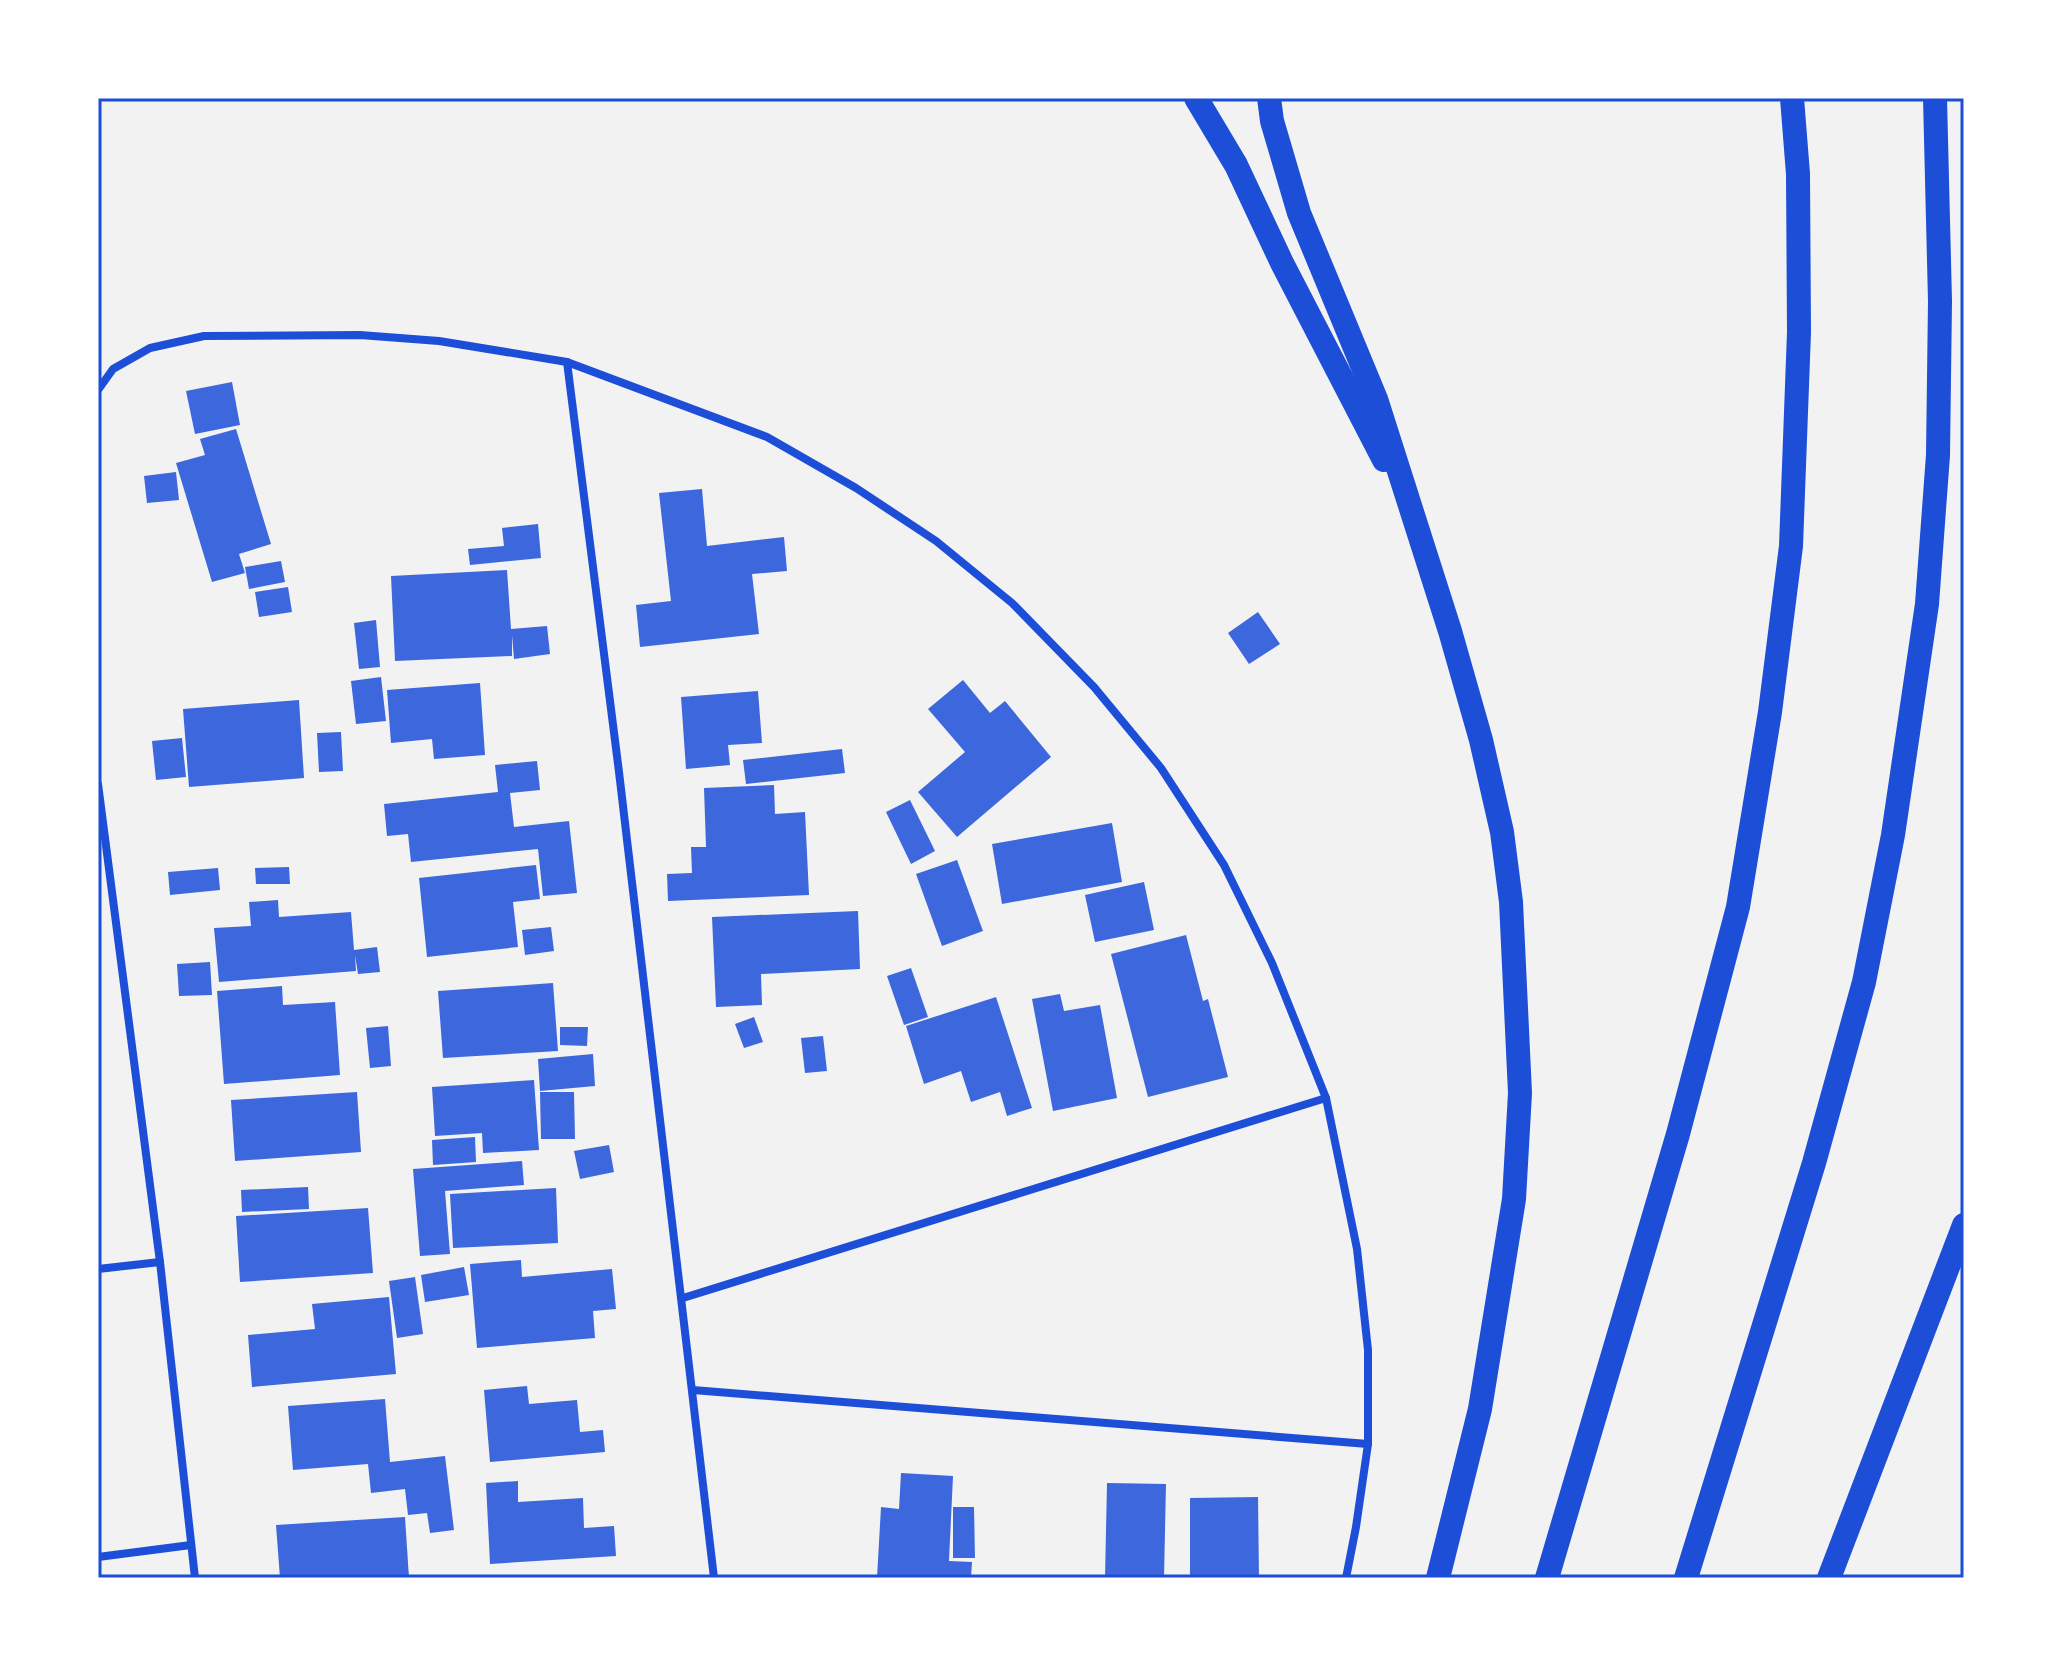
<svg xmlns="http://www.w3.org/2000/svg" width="2062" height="1676" font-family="'IBM Plex Sans',sans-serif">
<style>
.building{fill:#3d67dc}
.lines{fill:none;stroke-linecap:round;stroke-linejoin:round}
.minor{stroke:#1d4ed8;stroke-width:8}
.motorway{stroke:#1d4ed8;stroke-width:24}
.neatline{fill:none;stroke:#1d4ed8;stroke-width:3}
</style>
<rect width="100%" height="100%" fill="#f2f2f2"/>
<g class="building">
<path d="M232 382 240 425 195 434 186 391Z"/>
<path d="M236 429 271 544 239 554 245 573 212 582 176 463 205 455 200 439Z"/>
<path d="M176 472 179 500 147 503 144 476Z"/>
<path d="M702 489 707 546 784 537 787 571 752 574 759 634 640 647 636 605 671 601 659 493Z"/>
<path d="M538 524 541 558 470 565 468 549 504 546 502 528Z"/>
<path d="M281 561 285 582 249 589 245 567Z"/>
<path d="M507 570 511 629 547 626 550 654 514 659 512 635V656L395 661 391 576Z"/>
<path d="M288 587 292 612 259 617 255 592Z"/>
<path d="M1258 612 1280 644 1249 664 1228 633Z"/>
<path d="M376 620 380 667 359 669 354 623Z"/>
<path d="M381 677 386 721 356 724 351 681Z"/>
<path d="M963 680 990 713 1005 701 1051 757 957 837 918 792 965 752 928 709Z"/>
<path d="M480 683 485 755 434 759 432 739 391 743 387 690Z"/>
<path d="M758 691 762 743 728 745 730 765 686 769 681 697Z"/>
<path d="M299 700 304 778 189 787 183 709Z"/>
<path d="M341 732 343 771 319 772 317 733Z"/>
<path d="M182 738 186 777 156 780 152 741Z"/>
<path d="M842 749 845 773 746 784 743 760Z"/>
<path d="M537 761 540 790 510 793 514 827 569 821 577 893 543 896 538 849 411 862 408 834 387 836 384 804 498 792 495 765Z"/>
<path d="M774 785 775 814 805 812 809 895 668 901 667 874 692 873 691 847H706L704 788Z"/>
<path d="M910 800 935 851 911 864 886 812Z"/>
<path d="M1112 823 1122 882 1002 904 992 844Z"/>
<path d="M957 860 983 931 942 946 916 874Z"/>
<path d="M536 865 540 899 513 902 518 947 427 957 419 878Z"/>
<path d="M289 867 290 884H256L255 868Z"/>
<path d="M218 868 220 890 170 895 168 872Z"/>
<path d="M1144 882 1154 930 1095 942 1085 895Z"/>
<path d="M278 900 279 917 351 912 354 950 377 947 380 972 358 974 355 955 356 971 219 982 214 928 251 926 249 902Z"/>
<path d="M858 911 860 969 761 974 762 1005 716 1007 712 917Z"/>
<path d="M551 927 554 951 525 955 522 930Z"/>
<path d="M1186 935 1203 1001 1208 999 1228 1077 1148 1097 1111 954Z"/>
<path d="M210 962 212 995 179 996 177 964Z"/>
<path d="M911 968 928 1017 904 1025 887 976Z"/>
<path d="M553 983 558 1051 443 1058 438 991Z"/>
<path d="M282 986 283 1005 335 1002 340 1075 224 1084 217 991Z"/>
<path d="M1060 994 1064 1011 1100 1005 1117 1098 1053 1111 1032 999Z"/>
<path d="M996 997 1032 1108 1007 1116 1000 1092 971 1102 961 1071 924 1084 906 1026Z"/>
<path d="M754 1017 763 1042 744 1048 735 1024Z"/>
<path d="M388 1026 391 1066 370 1068 366 1028Z"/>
<path d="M560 1027H588L587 1046 560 1045Z"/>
<path d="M823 1036 827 1071 805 1073 801 1038Z"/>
<path d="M593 1054 595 1086 540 1091 538 1059Z"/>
<path d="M534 1080 539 1150 483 1153 482 1133 435 1136 432 1087Z"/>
<path d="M357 1092 361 1152 235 1161 231 1100Z"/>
<path d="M540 1092H574L575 1139H541Z"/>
<path d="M475 1137 476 1162 433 1165 432 1140Z"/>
<path d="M609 1145 614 1172 580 1179 574 1151Z"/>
<path d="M522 1161 524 1185 445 1191 450 1254 420 1256 413 1169Z"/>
<path d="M308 1187 309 1209 242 1212 241 1190Z"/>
<path d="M556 1188 558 1243 453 1248 450 1194Z"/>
<path d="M368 1208 373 1273 240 1282 236 1216Z"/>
<path d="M521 1260 522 1277 612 1269 616 1309 593 1311 595 1338 477 1348 470 1264Z"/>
<path d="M464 1267 469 1295 425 1302 421 1275Z"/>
<path d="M415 1277 423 1334 397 1338 389 1281Z"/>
<path d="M389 1297 396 1374 252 1387 248 1335 315 1329 312 1304Z"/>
<path d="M527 1386 529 1404 577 1400 580 1432 603 1430 605 1452 490 1462 484 1390Z"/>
<path d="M385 1399 390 1462 445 1456 454 1530 430 1533 427 1513 408 1515 405 1489 371 1493 368 1464 293 1470 288 1406Z"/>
<path d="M901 1473 953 1476 949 1561 972 1562 971 1578H877L881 1507 899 1509Z"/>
<path d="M518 1481V1502L583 1498 584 1528 614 1526 616 1556 490 1564 486 1483Z"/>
<path d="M1107 1483 1166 1484 1164 1578H1105Z"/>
<path d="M1258 1497 1259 1578H1190V1498Z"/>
<path d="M953 1507H974L975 1558H953Z"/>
<path d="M405 1517 409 1578H280L276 1525Z"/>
</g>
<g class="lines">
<g class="minor">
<path d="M567 362 619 772 714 1578"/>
<path d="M98 390 113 369 150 348 204 336 360 335 439 341 567 362 767 437 856 488 936 541 1012 603 1094 687 1161 768 1224 865 1272 963 1326 1098 1357 1249 1368 1350V1444L1356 1527 1346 1578"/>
<path d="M98 784 160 1262 195 1578"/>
<path d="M98 1269 160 1262"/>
<path d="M683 1298 1326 1098"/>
<path d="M693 1390 1368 1444"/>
<path d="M98 1557 191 1545"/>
</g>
<g class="motorway">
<path d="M1196 98 1236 165 1282 263 1384 460"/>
<path d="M1269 98 1272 121 1299 213 1376 399 1450 631 1481 740 1502 832 1511 902 1520 1093 1514 1199 1480 1409 1438 1578"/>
<path d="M1547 1578 1678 1134 1738 907 1770 712 1791 546 1799 332 1798 174 1792 98"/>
<path d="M1686 1578 1814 1163 1864 982 1893 835 1927 604 1938 455 1940 301 1935 98"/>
<path d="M1829 1578 1964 1225"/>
</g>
</g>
<rect width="2062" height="1676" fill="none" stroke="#ffffff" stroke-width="200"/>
<rect x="100" y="100" width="1862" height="1476" class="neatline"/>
</svg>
